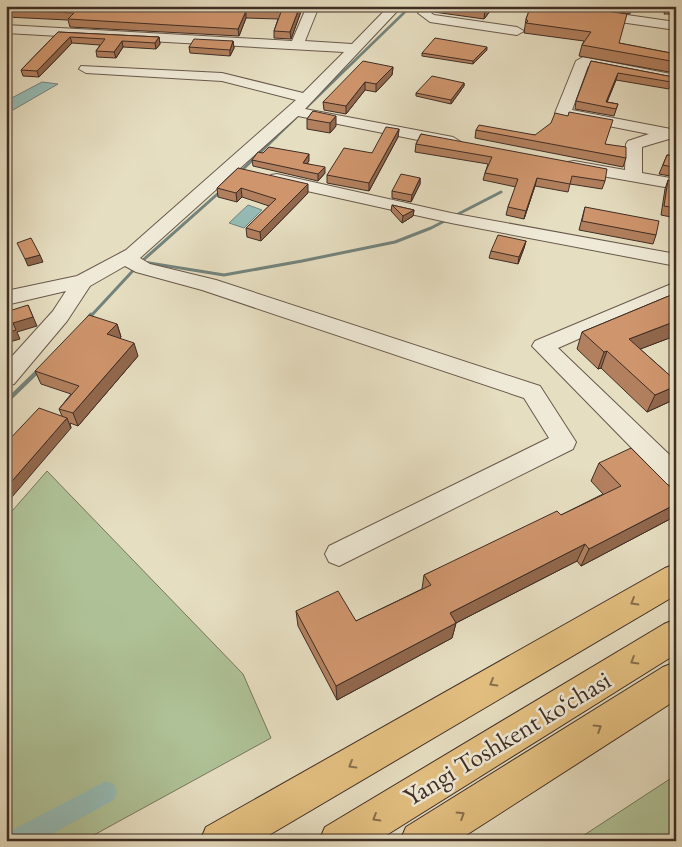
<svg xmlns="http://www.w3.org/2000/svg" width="682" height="847" font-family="'EB Garamond',serif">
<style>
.green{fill:#afc297;stroke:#77785e}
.water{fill:#96bcb6;stroke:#73837c}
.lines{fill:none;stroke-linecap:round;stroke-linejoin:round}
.stream-far2{stroke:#73837c;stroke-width:2.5}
.stream-far1{stroke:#73837c;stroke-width:3}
.stream{stroke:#73837c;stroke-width:4.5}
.canal{fill:#96bcb6;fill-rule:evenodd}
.minor-casing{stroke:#69594c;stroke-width:2}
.major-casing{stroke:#3f2d25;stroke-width:2}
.highway-casing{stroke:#3f2d25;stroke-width:2}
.minor{fill:#efead7;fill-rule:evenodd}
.major{fill:#e3bf80;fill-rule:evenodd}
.highway{fill:#e3bf80;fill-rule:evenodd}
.wall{fill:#b2805e;stroke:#3f2d25}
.shaded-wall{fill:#91684c;stroke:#3f2d25}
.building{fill:#cf956d;stroke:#3f2d25}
.oneway{stroke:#896f4e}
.labels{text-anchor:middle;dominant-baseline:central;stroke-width:5;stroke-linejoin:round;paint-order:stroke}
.near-street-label{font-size:26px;fill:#3f2d25;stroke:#efead7}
</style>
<rect width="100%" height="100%" fill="#e6dec1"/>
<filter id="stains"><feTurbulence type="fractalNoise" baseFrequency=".004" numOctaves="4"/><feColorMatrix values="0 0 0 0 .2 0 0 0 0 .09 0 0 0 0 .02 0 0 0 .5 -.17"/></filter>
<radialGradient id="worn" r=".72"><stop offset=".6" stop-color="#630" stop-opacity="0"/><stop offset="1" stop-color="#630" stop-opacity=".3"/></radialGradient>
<g class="green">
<path d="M47 471 243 674 271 738 83 841H6V518Z"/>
<path d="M676 775V841H575Z"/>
</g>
<g class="water">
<path d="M42 82 58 84 6 114V101Z"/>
<path d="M248 205 262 210 244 228 229 223Z"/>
</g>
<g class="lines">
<path class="stream-far2" d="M275 138 411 6"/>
<g class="stream-far1">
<path d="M240 172 276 137"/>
<path d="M143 262 224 275 302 261 395 242 431 228 501 192"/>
<path d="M90 317 141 262 222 190"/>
</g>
<g class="stream">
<path d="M87 320 91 315"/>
<path d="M6 402 40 369"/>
</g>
<path class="canal" d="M106 781 114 784 117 792 114 800 39 841H6L7 833Z"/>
<g class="minor-casing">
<g id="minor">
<path d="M307 6H319L305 41 352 44 389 6H402L305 109 453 137 461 142 453 147 298 116 140 258 150 264 216 280 540 386 576 442 573 449 339 566 329 562 325 554 329 546 549 438 524 398 202 290 136 272 125 266 90 286 67 321 14 384 6 386V363L53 311 66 291 6 305V291L77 276 126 250 296 100 222 81 86 73 79 69 81 66 222 73 303 93 344 52 6 33V25L292 41Z"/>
<path d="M423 6H436L431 13 434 15 517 27 524 31 517 35 430 22 418 13Z"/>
<path d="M530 6H564L676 22V30L536 10Z"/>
<path d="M583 57 676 75V83L588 66 572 110 676 130V140L669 139 642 147V173L676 179V189L568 170 566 166 568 162 574 161 625 170 626 144 628 141 649 134 558 116 555 113 576 61Z"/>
<path d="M277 174 451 213 676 254V266L451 223 271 183 268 179 271 175Z"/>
<path d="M676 282V296L558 348 676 461V487L667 484 532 346 535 341Z"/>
</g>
</g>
<g class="major-casing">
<path id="major" d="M676 564V595L259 841H200L206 827 665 568Z"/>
</g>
<g class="highway-casing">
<g id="highway">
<path d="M676 619V654L377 841H319L325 827 664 624Z"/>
<path d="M676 662V700L457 841H400L406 827 663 667Z"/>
</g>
</g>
<use href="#minor" class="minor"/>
<use href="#major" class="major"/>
<use href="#highway" class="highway"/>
</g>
<g class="wall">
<path d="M6 6H303L291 39 274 38V31L278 19 246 18 239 36 70 27 68 20 6 17Z"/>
<path d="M434 6H494L484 19 434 12Z"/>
<path d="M531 6 619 43 676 54V70L675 73 579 56 582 45 584 41 524 33 526 19Z"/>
<path d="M579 6H632L630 14Z"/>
<path d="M666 6H676V20L671 19 672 14H664Z"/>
<path d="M58 32 159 37 160 44 156 49 123 47 116 58 97 57 96 51 100 45 72 43 39 77 23 76 21 70Z"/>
<path d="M233 41 234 48 230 56 190 53 189 47Z"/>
<path d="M487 50 473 64 422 56V53Z"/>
<path d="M591 61 673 77 669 89 616 80 607 102 618 104 614 116 575 109 576 101Z"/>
<path d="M393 67 392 75 376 92 365 90 346 114 324 110 323 102Z"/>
<path d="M464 83V86L451 104 416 96V93Z"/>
<path d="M313 111 336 126 330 133 307 129V119Z"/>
<path d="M399 129 398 137 369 191 327 183V175L372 153Z"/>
<path d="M476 130 535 135 605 144 626 158 623 167 475 138Z"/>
<path d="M676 133V177L659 174 667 155H670L673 141Z"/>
<path d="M421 134 605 181 602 189 570 184 568 192 535 186 524 219 506 215 508 207 516 187 483 180 485 173 488 164 415 152 416 144Z"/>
<path d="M252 160 309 161 307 163 325 173 318 181 253 166Z"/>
<path d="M238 168 308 193 261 241 247 237 246 228 269 206 242 197 237 202 218 197 217 188Z"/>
<path d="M420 178V184L411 202 392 198V191Z"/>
<path d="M668 180 676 182V218L661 215 665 189Z"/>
<path d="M392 205 414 210 413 216 402 223 391 211Z"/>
<path d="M585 207 656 235 653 244 579 230Z"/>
<path d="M526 241 524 248 518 264 489 258 491 251Z"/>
<path d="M676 293V340L672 337 640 349 676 381V392L671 401 647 412 601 368 598 369 577 349 582 332Z"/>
<path d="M117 324 121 337 120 338 138 356 78 426 70 423 71 428 62 416 59 409 71 394 41 384 35 371Z"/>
<path d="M599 463 676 493V512L672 518 581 566 577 561 456 623 452 638 337 700 298 626 296 611 356 621 422 589 424 575 561 515 603 494 591 481Z"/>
</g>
<g class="shaded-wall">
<path d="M300 6H303L291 39 290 32Z"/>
<path d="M487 6H494L484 19 485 8Z"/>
<path d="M246 11V18L239 36 238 29Z"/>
<path d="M70 37 72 43 39 77 37 71Z"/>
<path d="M159 37 160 44 156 49 155 43Z"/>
<path d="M122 41 123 47 116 58 114 52Z"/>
<path d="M233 41 234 48 230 56V50Z"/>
<path d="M487 47V50L473 64V61Z"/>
<path d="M393 67 392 75 376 92V84Z"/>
<path d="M618 73 616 80 605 107 606 102Z"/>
<path d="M365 82V90L346 114V106Z"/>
<path d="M464 83V86L451 104V100Z"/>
<path d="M336 116V126L330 133V123Z"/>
<path d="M399 129 398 137 369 191V183Z"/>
<path d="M309 154V161L303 169V163Z"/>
<path d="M325 167V173L318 181V174Z"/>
<path d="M420 178V184L411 202 412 195Z"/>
<path d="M537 178 535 186 524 219 526 211Z"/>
<path d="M308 184V193L261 241 260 232Z"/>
<path d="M241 188 242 197 237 202 236 193Z"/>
<path d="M414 210 413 216 402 223 403 216Z"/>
<path d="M526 241 524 248 518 264 519 257Z"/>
<path d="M40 255 43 262 28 266 25 259Z"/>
<path d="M28 305 37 326 17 332 20 339 6 343V333L13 323Z"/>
<path d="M676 321V328L672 337 622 356 629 339Z"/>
<path d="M117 324 121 337 111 348 107 334Z"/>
<path d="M134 343 138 356 78 426 73 413Z"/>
<path d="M607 351 601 368 598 369 604 352Z"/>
<path d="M676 386V392L671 401 647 412 655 395Z"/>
<path d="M67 418 71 428 6 504V488Z"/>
<path d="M676 504V512L672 518 581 566 589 549Z"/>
<path d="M585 544 577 561 446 628 450 613Z"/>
<path d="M456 623 452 638 337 700 336 686Z"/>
</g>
<g class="building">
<path d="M6 6H300L290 32 274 31 281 12 246 11 238 29 68 19 74 13 6 10Z"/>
<path d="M468 6H487L485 8Z"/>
<path d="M531 6H569L627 14 619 43 676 54V62L582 45 591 32 526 23 528 21 526 19Z"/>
<path d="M58 32 159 37 155 43 122 41 114 52 96 51 105 39 70 37 37 71 21 70Z"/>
<path d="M435 38 487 47 473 61 422 53Z"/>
<path d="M194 39 233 41 230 50 189 47Z"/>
<path d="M363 61 393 67 376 84 365 82 346 106 323 102Z"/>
<path d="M591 61 673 77 671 82 618 73 606 102 618 104 616 109 576 101Z"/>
<path d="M432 76 464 83 451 100 416 93Z"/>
<path d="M313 111 336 116 330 123 307 119Z"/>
<path d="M569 112 613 120 605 144 626 147V158L476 130 479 125 535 135 551 123 555 113 568 116Z"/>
<path d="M386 127 399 129 369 183 327 175 344 148 372 153Z"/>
<path d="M676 133V168L663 165 667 155 672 156Z"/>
<path d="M421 134 607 169 605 181 572 176 570 184 537 178 526 211 508 207 518 179 485 173 492 157 416 144Z"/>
<path d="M269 147 309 154 303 163 325 167 318 174 252 160 258 152 263 153Z"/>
<path d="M238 168 308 184 260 232 246 228 276 199 241 188 236 193 217 188Z"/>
<path d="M401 174 420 178 412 195 392 191Z"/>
<path d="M668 180 676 182V208L664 206Z"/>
<path d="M392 205 414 210 403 216Z"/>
<path d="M585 207 659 221 656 235 582 221Z"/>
<path d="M498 235 526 241 519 257 491 251Z"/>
<path d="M31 238 40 255 25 259 17 243Z"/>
<path d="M676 293V321L629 339 676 381V386L655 395 607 351 604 352 582 332Z"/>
<path d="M28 305 33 317 13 323 16 330 6 333V312Z"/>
<path d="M89 315 117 324 107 334 134 343 73 413 59 409 79 386 35 371Z"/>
<path d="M39 408 67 418 6 488V443Z"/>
<path d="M631 448 676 493V504L589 549 585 544 450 613 456 623 336 686 296 611 338 591 356 621 431 585 424 575 557 511 561 515 621 486 599 463Z"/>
</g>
<defs><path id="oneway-chevron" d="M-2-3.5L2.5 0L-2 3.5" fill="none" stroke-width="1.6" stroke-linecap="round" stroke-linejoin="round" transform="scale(1.25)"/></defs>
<g class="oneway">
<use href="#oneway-chevron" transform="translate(634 602) rotate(150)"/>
<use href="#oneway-chevron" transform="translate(634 661) rotate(149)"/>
<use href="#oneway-chevron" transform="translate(493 683) rotate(150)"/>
<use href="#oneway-chevron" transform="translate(598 728) rotate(-32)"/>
<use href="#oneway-chevron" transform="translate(352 765) rotate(150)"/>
<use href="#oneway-chevron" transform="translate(461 815) rotate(-32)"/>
<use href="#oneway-chevron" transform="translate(376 818) rotate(149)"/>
</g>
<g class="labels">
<g class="near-street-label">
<text transform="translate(507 738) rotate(-31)">Yangi Toshkent ko‘chasi</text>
</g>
</g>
<rect width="682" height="847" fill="none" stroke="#e6dec1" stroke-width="25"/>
<rect x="8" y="8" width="667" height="832" fill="none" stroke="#3f2d25" stroke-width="2.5"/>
<rect x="12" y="12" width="657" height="822" fill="none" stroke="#3f2d25"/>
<rect width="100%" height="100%" filter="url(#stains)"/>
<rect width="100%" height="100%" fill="url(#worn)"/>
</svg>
